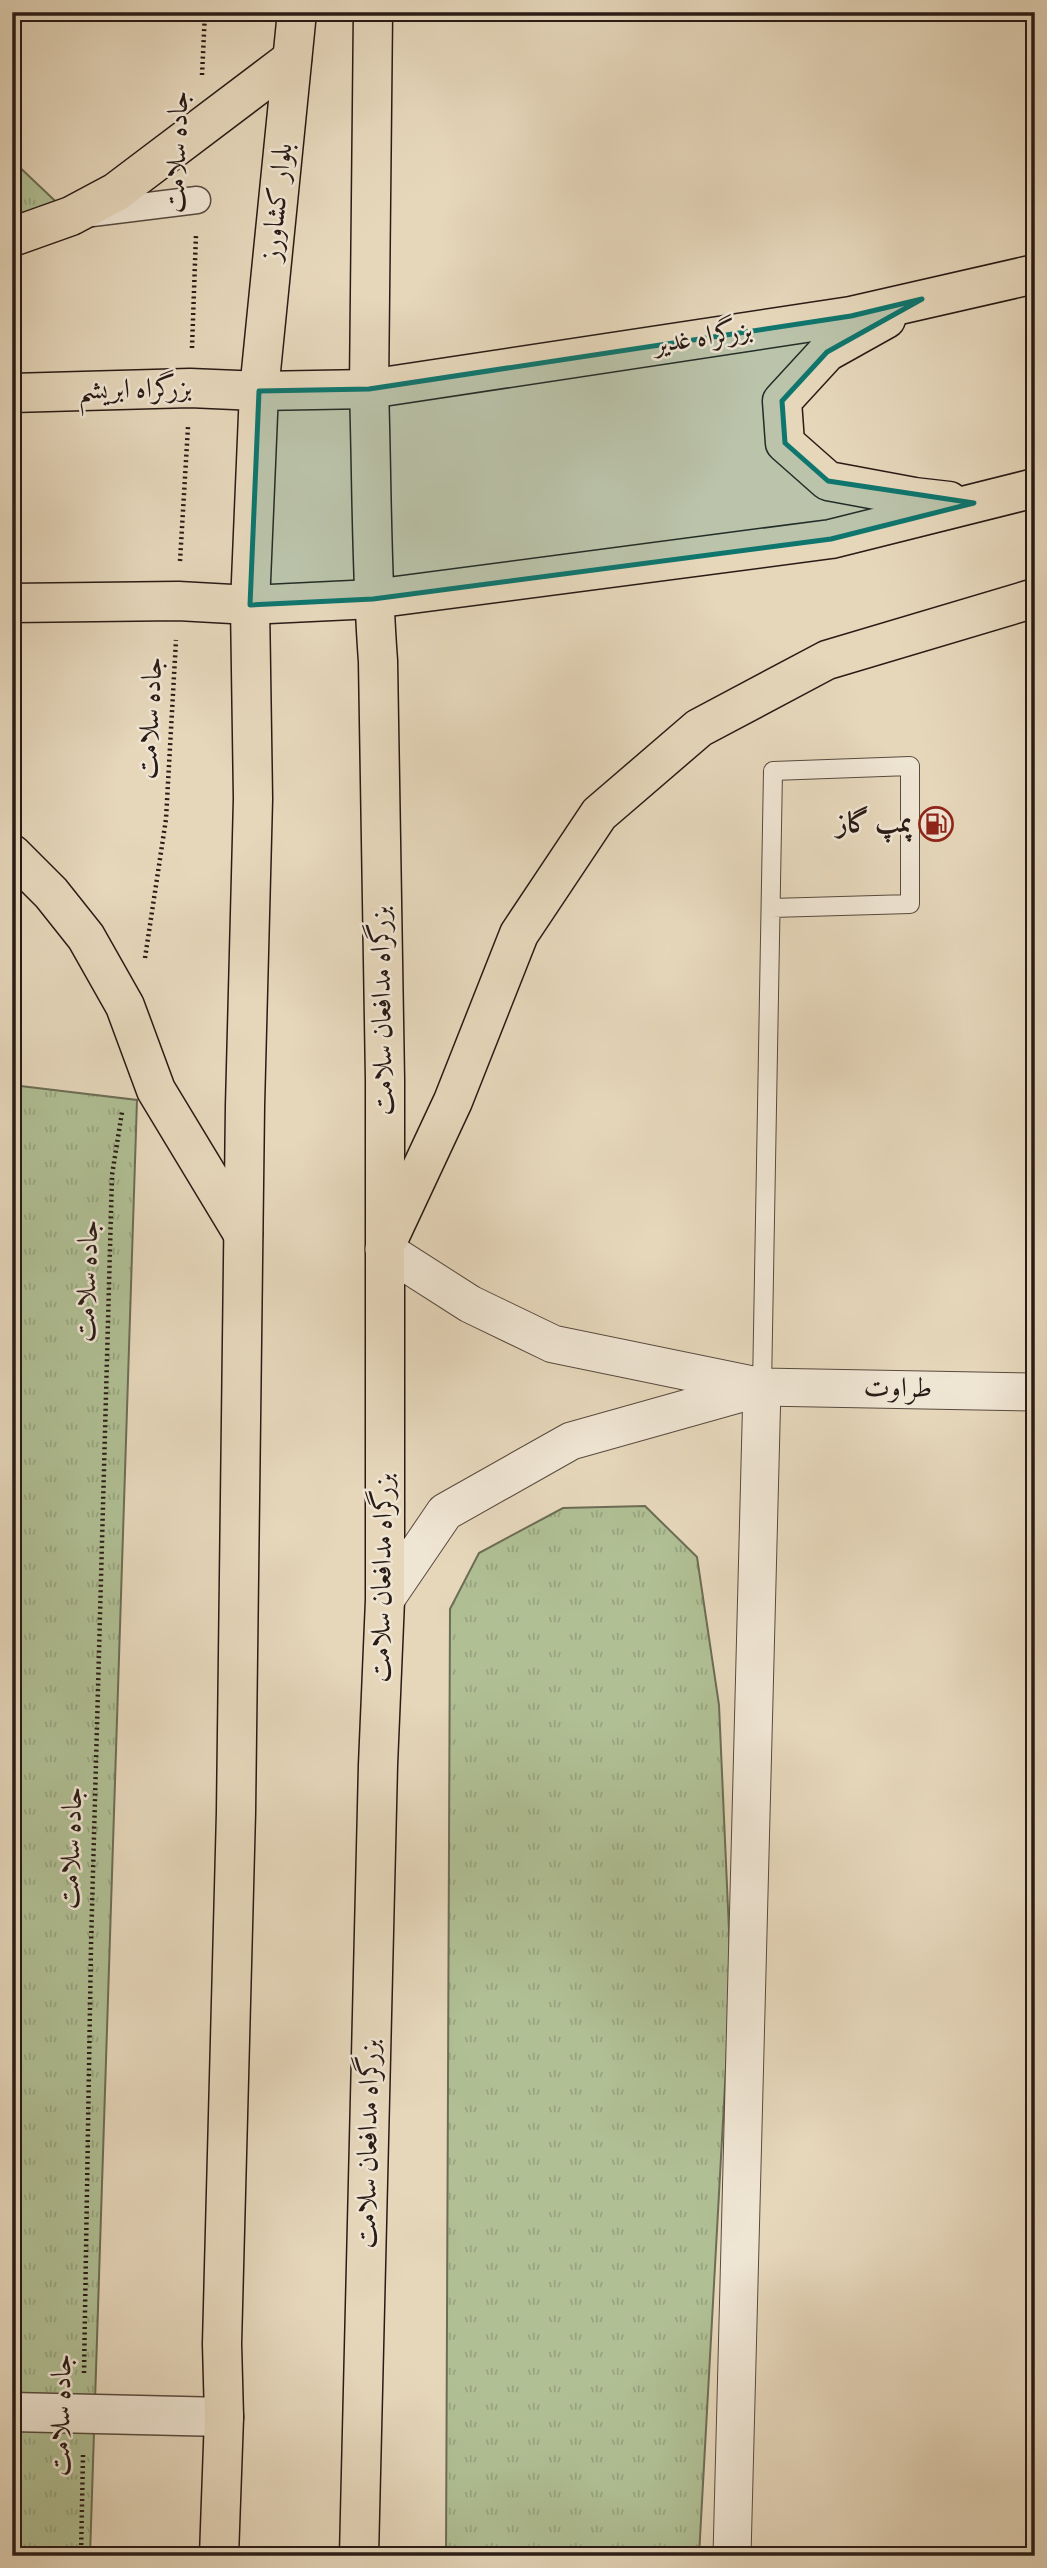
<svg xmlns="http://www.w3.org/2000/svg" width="1047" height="2568" font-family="Vollkorn,Amiri,serif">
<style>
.grass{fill:url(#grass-tufts);stroke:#6c6d55;stroke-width:2}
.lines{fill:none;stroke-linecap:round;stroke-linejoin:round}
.service-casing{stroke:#584a3f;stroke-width:20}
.pedestrian-casing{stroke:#584a3f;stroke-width:29}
.minor-casing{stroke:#584a3f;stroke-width:39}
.tertiary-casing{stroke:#584a3f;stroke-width:41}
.primary-casing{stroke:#291b16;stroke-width:41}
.trunk-casing{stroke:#291b16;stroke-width:41}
.path{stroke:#291b16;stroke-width:4.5;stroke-dasharray:2 3.5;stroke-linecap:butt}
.service{stroke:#efe5d3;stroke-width:18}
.pedestrian{stroke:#efe5d3;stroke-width:26}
.minor{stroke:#efe5d3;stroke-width:37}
.tertiary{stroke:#efe5d3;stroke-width:38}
.primary{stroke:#e6d7bb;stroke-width:38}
.trunk{stroke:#e6d7bb;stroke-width:38}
.marked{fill:#0f766e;fill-opacity:0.2;stroke:#0f766e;stroke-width:5;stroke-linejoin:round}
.labels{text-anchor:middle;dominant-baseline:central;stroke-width:5;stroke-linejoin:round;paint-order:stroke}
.street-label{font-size:28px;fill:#291b16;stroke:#efe5d3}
.poi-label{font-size:28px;font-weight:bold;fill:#291b16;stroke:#efe5d3;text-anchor:end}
</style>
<defs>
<pattern id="grass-tufts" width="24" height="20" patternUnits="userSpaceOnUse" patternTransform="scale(1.75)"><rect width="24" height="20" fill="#b0bf94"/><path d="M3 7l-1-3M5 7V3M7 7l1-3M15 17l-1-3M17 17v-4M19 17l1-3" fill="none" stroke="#97a47f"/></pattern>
</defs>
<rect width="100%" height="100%" fill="#e6d7bb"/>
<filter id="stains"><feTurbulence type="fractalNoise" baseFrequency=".00286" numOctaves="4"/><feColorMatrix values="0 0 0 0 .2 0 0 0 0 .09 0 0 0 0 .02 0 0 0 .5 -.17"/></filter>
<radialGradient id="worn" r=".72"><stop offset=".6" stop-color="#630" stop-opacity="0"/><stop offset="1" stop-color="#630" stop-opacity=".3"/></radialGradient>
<g class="grass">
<path d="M12 160 71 216 12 231Z"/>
<path d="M12 1085 137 1100 90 2556H12Z"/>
<path d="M645 1506 697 1557 719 1705 731 1976 699 2556H446L450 1609 479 1553 563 1508Z"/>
</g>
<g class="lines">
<g class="service-casing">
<path id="service" d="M762 1387 773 771 910 766V904L772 908"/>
</g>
<g class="pedestrian-casing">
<path id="pedestrian" d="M92 213 197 200"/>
</g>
<g class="minor-casing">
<g id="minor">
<path d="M384 1249 470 1304 553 1344 762 1387 1035 1392"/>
<path d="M385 1600 445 1512 571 1441 756 1389"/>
<path d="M732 2556 762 1387"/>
</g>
</g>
<g class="tertiary-casing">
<path id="tertiary" d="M12 2412 224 2417"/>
</g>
<g class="primary-casing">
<g id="primary">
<path d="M369 389 373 12"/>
<path d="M259 391 297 12"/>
</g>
</g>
<g class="trunk-casing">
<g id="trunk">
<path d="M12 237 71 216 116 192 292 59"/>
<path d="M886 319 827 352 782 401 785 443 828 481 914 497 949 501"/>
<path d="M12 393 190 388 259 391 369 389 851 316 1035 274"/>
<path d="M12 603 178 601 250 605 373 599 831 539 1035 488"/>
<path d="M12 854 51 893 86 937 125 1006 156 1090 243 1234"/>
<path d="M389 1238 453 1101 519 934 599 814 699 728 827 660 1035 598"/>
<path d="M219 2556 224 2417 222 2344 236 1812 245 1106 253 799 250 605 259 391"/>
<path d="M359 2556 378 1765 385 1600V1080L378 661C371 571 372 480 369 389"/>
</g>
</g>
<g class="path">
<path d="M202 75 205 12"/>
<path d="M192 348 196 234"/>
<path d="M180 561 188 427"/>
<path d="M145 958 166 819 176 640"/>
<path d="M84 2373 91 1946 112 1175 122 1112"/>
<path d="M81 2556 83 2455"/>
</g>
<use href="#service" class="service"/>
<use href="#pedestrian" class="pedestrian"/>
<use href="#minor" class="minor"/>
<use href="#tertiary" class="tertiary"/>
<use href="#primary" class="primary"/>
<use href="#trunk" class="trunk"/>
</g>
<path class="marked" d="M922 299 827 352 782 401 785 443 828 481 974 503 831 539 373 599 250 605 259 391 369 389 851 316Z"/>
<defs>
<g id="fuel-ring" transform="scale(1.75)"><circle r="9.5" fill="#efe5d3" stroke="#8f2418" stroke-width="1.5"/><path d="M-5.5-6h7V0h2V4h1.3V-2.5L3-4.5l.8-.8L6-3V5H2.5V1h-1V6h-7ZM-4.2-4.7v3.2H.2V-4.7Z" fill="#8f2418"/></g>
</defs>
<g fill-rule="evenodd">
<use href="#fuel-ring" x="936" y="824"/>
</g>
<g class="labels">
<g class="street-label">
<text transform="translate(178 152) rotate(-88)">جاده سلامت</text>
<text transform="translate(278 202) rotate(-84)">بلوار کشاورز</text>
<text transform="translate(703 338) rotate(-9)">بزرگراه غدیر</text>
<text transform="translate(135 390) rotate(-1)">بزرگراه ابریشم</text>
<text transform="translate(151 718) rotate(-87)">جاده سلامت</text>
<text transform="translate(383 1011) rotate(-91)">بزرگراه مدافعان سلامت</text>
<text transform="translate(88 1281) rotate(-88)">جاده سلامت</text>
<text transform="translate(898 1389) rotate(1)">طراوت</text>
<text transform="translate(383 1578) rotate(-89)">بزرگراه مدافعان سلامت</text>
<text transform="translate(72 1848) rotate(-88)">جاده سلامت</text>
<text transform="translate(369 2144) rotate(-89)">بزرگراه مدافعان سلامت</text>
<text transform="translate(62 2415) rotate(-89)">جاده سلامت</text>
</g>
<g class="poi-label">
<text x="912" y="824">پمپ گاز</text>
</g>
</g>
<rect width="1047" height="2568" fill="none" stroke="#e6d7bb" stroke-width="42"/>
<rect x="14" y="14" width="1019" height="2540" fill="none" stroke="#291b16" stroke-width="3.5"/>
<rect x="21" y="21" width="1005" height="2526" fill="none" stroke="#291b16" stroke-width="2"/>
<rect width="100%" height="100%" filter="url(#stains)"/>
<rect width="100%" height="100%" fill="url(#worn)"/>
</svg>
